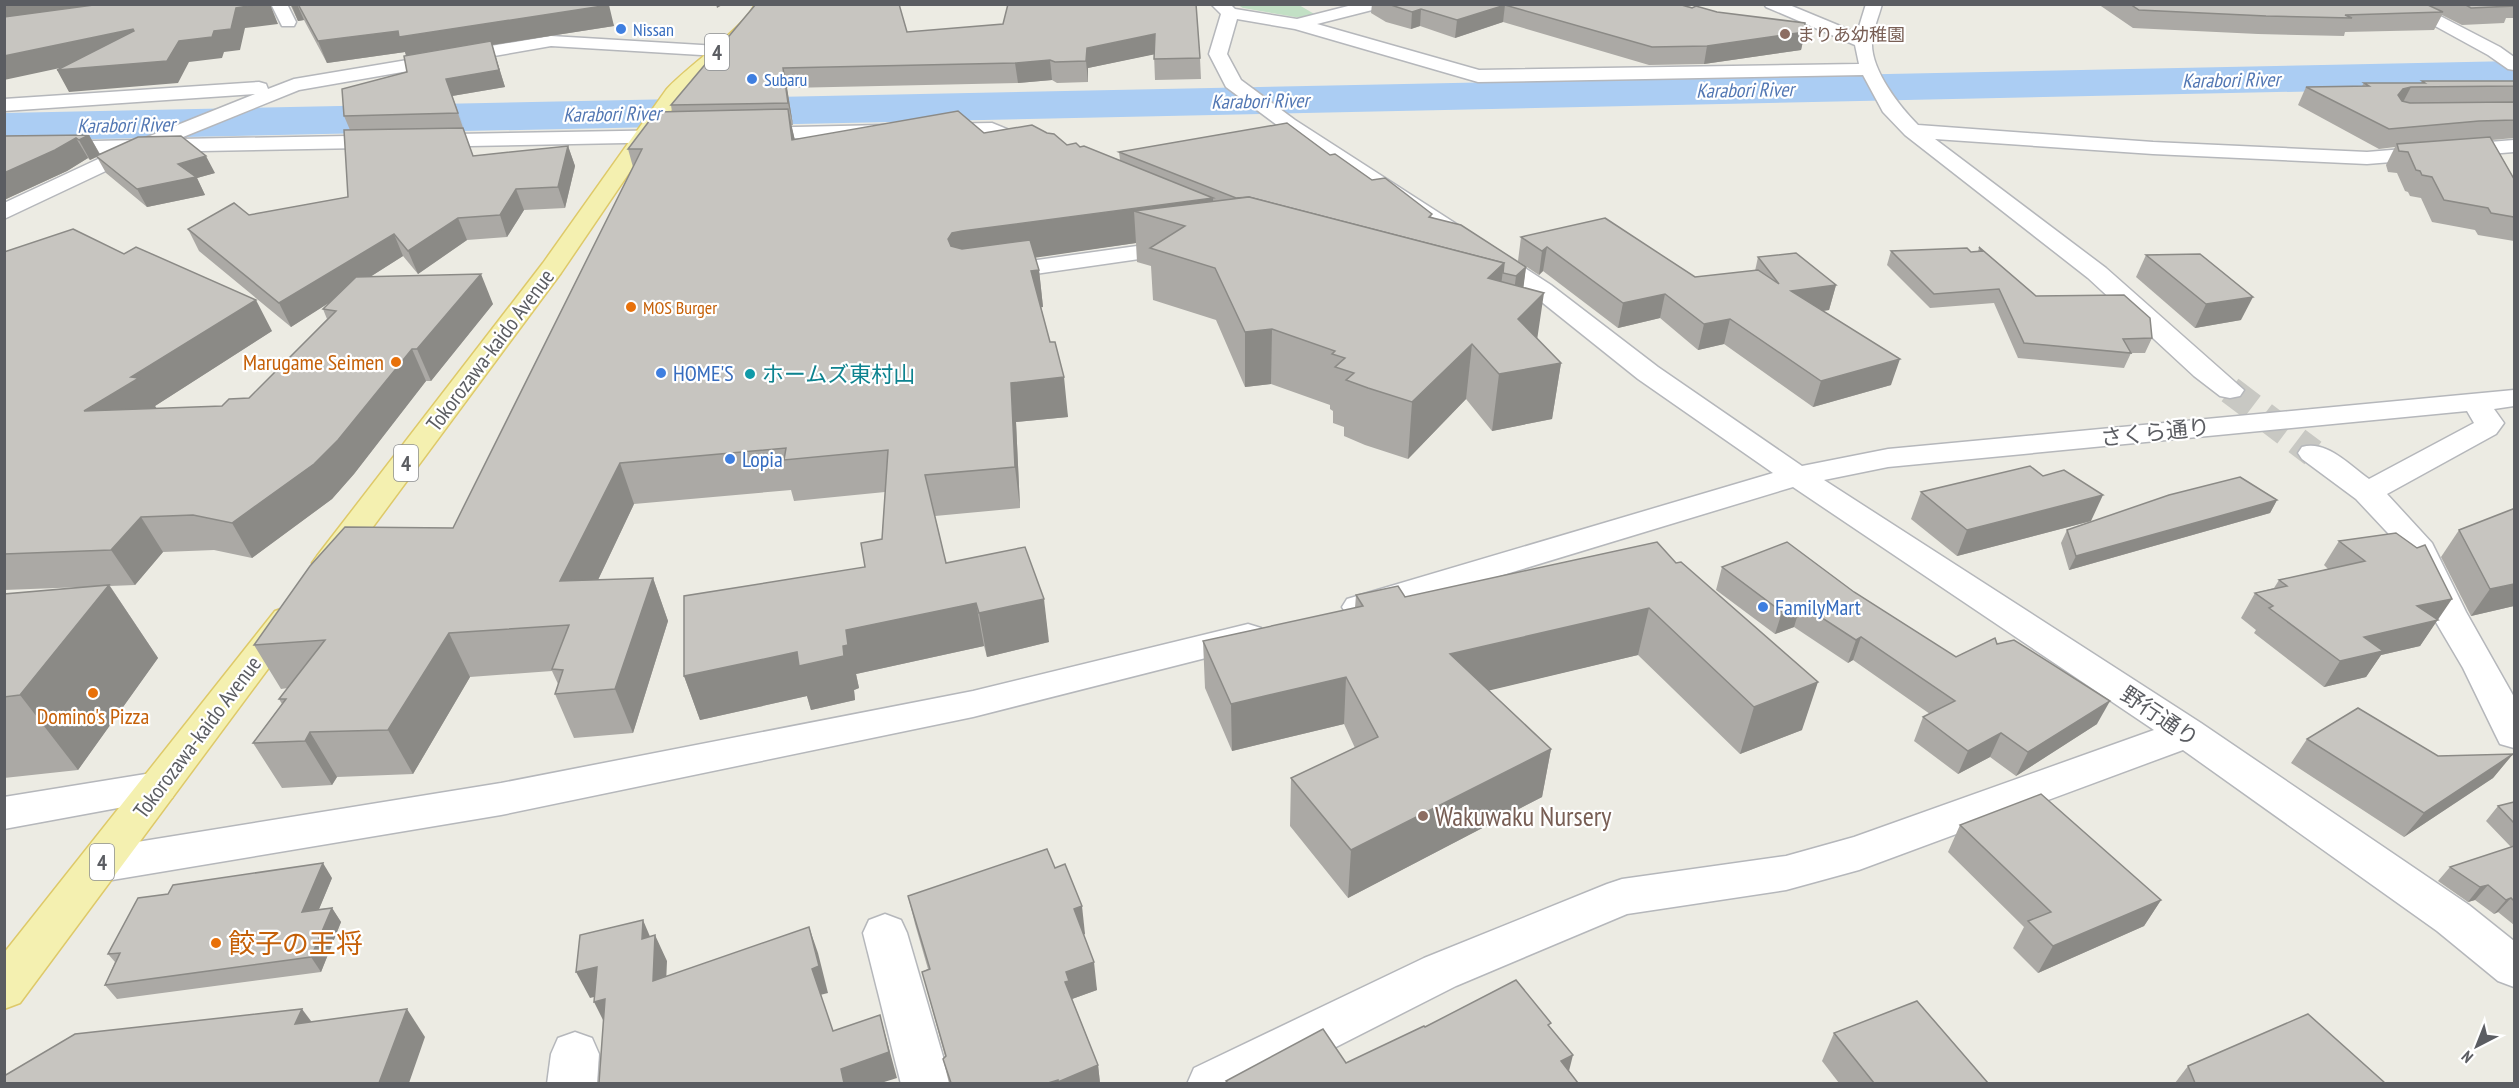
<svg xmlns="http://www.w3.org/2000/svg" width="2519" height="1088" font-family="'PT Sans Narrow','Noto Sans JP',sans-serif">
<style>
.green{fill:#c2e0c5}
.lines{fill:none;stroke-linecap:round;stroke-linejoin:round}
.river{fill:#abcdf3;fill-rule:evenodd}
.minor-tunnel{stroke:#c8c8c3;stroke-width:28;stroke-dasharray:28 14;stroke-linecap:butt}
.minor-casing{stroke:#b5b7bb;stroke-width:3}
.major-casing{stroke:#dec969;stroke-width:3}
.minor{fill:#fff;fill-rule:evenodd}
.major{fill:#f4f0b0;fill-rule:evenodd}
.wall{fill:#aba9a5}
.shaded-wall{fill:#8b8a86}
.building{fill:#c7c5c0;stroke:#8b8a86;stroke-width:1.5}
.shop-dot{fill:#3f7fe0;stroke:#fff;stroke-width:2}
.education-dot{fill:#8d6e63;stroke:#fff;stroke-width:2}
.food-dot{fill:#e8710a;stroke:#fff;stroke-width:2}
.culture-dot{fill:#0f9aa8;stroke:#fff;stroke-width:2}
.labels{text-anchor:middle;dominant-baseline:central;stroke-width:4.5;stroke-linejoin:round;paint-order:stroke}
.far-shop-label{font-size:18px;fill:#366cbe;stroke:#fff;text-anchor:start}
.far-education-label{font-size:18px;fill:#785e54;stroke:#fff;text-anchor:start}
.far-food-label{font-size:18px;fill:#c56008;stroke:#fff;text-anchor:start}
.far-water-label{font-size:20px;font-style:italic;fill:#5277b3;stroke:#fff}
.shield{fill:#fff;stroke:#8c8e91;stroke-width:1.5}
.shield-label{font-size:21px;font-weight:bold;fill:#5b5d62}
.street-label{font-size:22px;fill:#5b5d62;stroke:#fff}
.food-label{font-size:22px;fill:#c56008;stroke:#fff;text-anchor:end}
.shop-label{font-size:22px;fill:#366cbe;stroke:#fff;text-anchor:start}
.culture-label{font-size:22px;fill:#0d838f;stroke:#fff;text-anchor:start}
.near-education-label{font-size:27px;fill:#785e54;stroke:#fff;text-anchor:start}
.near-food-label{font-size:27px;fill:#c56008;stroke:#fff;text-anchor:start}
</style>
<rect width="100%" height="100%" fill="#ecebe3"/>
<path class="green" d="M1238 5H1299L1316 15 1301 18 1243 8Z"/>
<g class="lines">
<path class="river" d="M2514 61V87L4 141V113Z"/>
<path class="minor-tunnel" d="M2230 390 2313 453"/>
<g class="minor-casing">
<g id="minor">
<path d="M271 4H287L296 22 294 26H282Z"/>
<path d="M1211 4H1230L1235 9 1297 19 1356 4H1386L1384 7 1317 24 1479 70 1859 64 1855 45 1766 7 1764 4H1787L1857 33 1866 4H1882C1879 16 1873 29 1872 41 1870 69 1899 106 1918 125L2153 142 2367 152 2514 140V152L2367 164 2153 154 1935 139 2106 268 2244 390 2240 396 2230 398 2220 396 2194 376 2088 278 1905 135 1883 112 1863 75 1478 82 1295 29 1237 19 1227 54 1241 80 1295 120 1551 285 1658 367 1802 466 1888 449 2514 390V406L2494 409 2504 423 2496 434 2387 494 2432 543 2466 612 2514 697V748L2500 744 2495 734 2463 668 2430 612 2401 547 2356 499 2302 459 2298 453 2302 447C2327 440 2349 465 2369 479L2474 423 2467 411 1888 467 1824 480 2201 723 2469 905 2514 941V987L2498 981 2437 931 2183 750 1859 870 1786 890 1627 914 1456 986 1263 1084H1187L1194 1068 1424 958 1607 884 1622 879 1786 856 1854 837 2154 730 1793 487 1371 615 1359 618 1347 615 1342 607 1347 599 1773 473 1638 379 1533 295 1281 128 1226 87 1209 54 1221 14Z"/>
<path d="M2395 4H2417L2500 47 2514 57V70L2508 69 2488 55Z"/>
<path d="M551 36 718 46 724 47 727 51 724 55 718 56 551 46 299 90 178 139 677 130 684 132 687 136 684 140 677 142 146 152 4 219V203L111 153 4 155V143L140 140 255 94 4 111V99L259 82 266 84 268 89 294 79Z"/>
<path d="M992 123 1046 145 1049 149 1046 153 1039 155 989 135 933 136 926 134 923 130 926 126 933 124Z"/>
<path d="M884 125 891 127 894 131 891 135 750 140 743 138 740 134 743 130 750 128Z"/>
<path d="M1180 240 1188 242 1192 247 1188 252 994 280 985 278 982 273 985 268 994 266Z"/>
<path d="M1248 624 1261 628 1266 636 1261 644 973 717 501 815 100 882 85 877 79 865 85 853 100 848 501 783 973 691Z"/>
<path d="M158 772 172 776 178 787 172 798 4 829V797Z"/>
<path d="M885 914 901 920 907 933 951 1084H901L863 933 869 920Z"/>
<path d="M575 1032 592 1038 599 1054 597 1084H547L551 1054 558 1038Z"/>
</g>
</g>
<g class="major-casing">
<g id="major">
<path d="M755 4H771C762 32 702 72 680 98L561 273 341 570 329 574 317 570 312 563 317 556 543 263 666 90C685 68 747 26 755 4Z"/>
<path d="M287 607 299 611 305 619 299 627 20 1003 4 1009V953L275 611Z"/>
</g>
</g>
<use href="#minor" class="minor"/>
<use href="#major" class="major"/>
</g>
<g class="wall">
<path d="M290 4H606L614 26 492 45 505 87 452 96 473 156 568 146 575 166 565 208 524 210 507 237 467 240 418 274 403 256 370 277 493 304 431 381H426L354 474 332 499 252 558 214 550 163 552 135 585 110 586 158 658 78 770 4 778V594L83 587 4 590V252L272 331 155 406 157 409 222 406 249 398 327 319 323 309 331 301 291 327 199 251 188 229 249 215 348 197 350 130 344 116 407 72 406 56 405 52 327 63 304 20 298 21Z"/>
<path d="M756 4 907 32 1200 58 1201 79 1155 80 1154 54 1088 68V82L1057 83 1052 80 1018 83 787 88 793 125H791L795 140 984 133 1080 147 1120 160 1119 152 1330 155 1432 217 1526 267 1523 287 1537 339 1561 363 1552 419 1492 431 1466 399 1408 459 1365 445 1344 436V427L1333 423V411L1330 409V405L1271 384 1245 387 1216 320 1153 300 1151 266 1137 262 1136 243 1035 257 1039 270 1043 307H1041L1068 417 1016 422 1020 508 935 516 946 563 1049 642 987 657 984 646 856 674 859 688 854 690 855 700 811 710 807 696 700 720 684 676 865 567 882 539 885 492 794 501 791 490 634 504 598 580 653 578 668 621 633 733 574 738 555 694 558 684 552 671 470 677 413 774 337 777 332 785 282 788 253 743 282 704 279 699 288 688 281 689 254 645 453 528 633 167 628 149 672 112 671 105Z"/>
<path d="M1372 4H1678L1805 32 1801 50 1704 64 1649 65 1503 22 1455 38 1420 26 1411 29 1386 22 1371 13Z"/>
<path d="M2098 4H2514V18H2506L2504 23 2462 25 2442 15 2434 30 2345 32 2344 36 2258 34 2133 28Z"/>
<path d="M2422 81H2514V138L2492 140 2514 179V241L2478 235 2475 230 2432 222 2421 198 2410 196 2408 192 2405 191 2397 173 2388 172 2386 165 2395 147 2379 149 2298 105 2306 87 2362 86 2364 83H2421Z"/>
<path d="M89 135 100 154 215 173 197 178 205 195 147 207 106 173 97 157 90 160 88 158 67 171 4 200V136Z"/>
<path d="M1521 237 1695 277 1755 271 1758 257 1836 285 1829 310 1823 311 1891 385 1813 407 1724 344 1698 350 1660 318 1618 328 1543 271 1539 275 1518 261Z"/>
<path d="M1979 247 2036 296 2152 338 2145 353H2131L2124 368 2018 358 1994 303 1930 308 1887 265 1891 251 1971 252H1978Z"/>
<path d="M2146 255 2241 320 2195 328 2136 277Z"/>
<path d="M1921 492 2091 521 1957 556 1911 519Z"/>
<path d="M2277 500 2270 513 2069 570 2061 543 2067 530Z"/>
<path d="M2514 510V606L2471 616 2441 557 2459 530Z"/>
<path d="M2396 533 2437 620 2420 646 2381 655 2366 677 2324 687 2254 633 2256 630 2241 618 2255 593 2274 588 2279 580 2328 569 2324 565 2339 541Z"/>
<path d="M1657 542 1802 730 1740 754 1638 655 1489 690 1551 749 1542 797 1348 898 1290 826 1291 778 1355 748 1344 724 1232 751 1205 688 1203 641 1355 608 1356 595 1405 597Z"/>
<path d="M1722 567 1854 592 1956 657 1997 644 2097 724 2016 776 1990 757 1958 774 1914 741 1923 717 1930 714 1853 660 1848 663 1794 627 1775 634 1716 590Z"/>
<path d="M2307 739 2438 756 2513 754 2493 778 2404 837 2291 763Z"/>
<path d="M2514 802V925L2498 912 2494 914 2475 900 2468 902 2438 881 2450 867 2511 847 2486 821 2498 806Z"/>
<path d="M1960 825 2161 900 2144 926 2038 973 2013 948 2024 927 1948 852Z"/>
<path d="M1055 868 1085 934 1083 935 1097 990 1072 999 1098 1065 1100 1083H949L943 1059 945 1056 922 972 928 969 915 924 908 896Z"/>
<path d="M332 878 319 909 332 908 341 922 321 972 117 999 105 985 115 962 108 954Z"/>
<path d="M1834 1033 1988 1083H1839L1822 1061Z"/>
<path d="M2188 1066 2385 1083H2175Z"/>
</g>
<g class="shaded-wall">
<path d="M4 4H151L4 25Z"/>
<path d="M261 4H270L278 24 245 28 240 50 224 52 222 58 189 62 178 83 69 92 57 70 179 41 214 31 236 8Z"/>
<path d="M291 4H297L304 20 298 21Z"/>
<path d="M716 4H724L717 8Z"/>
<path d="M609 5 614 26 492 45 505 87 452 96 465 131 446 79 407 58 405 52 327 63 318 41Z"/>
<path d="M1505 5 1503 22 1455 38 1457 20Z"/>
<path d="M1421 9 1420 26 1411 29 1412 12Z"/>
<path d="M133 29 144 50 4 80V56Z"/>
<path d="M1805 32 1801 50 1704 64 1707 46Z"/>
<path d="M1155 34 1156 54 1088 68V82L1086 61 1087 48Z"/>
<path d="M1050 60 1052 80 1018 83 1015 63Z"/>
<path d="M783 68 787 88 793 125 788 103Z"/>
<path d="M2411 87 2401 106 2398 95 2403 89Z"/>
<path d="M788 109 795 141 792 140Z"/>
<path d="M89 135 100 155 90 160 79 140Z"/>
<path d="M76 138 88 158 67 171 4 200V173Z"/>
<path d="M568 146 575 166 565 208 558 187Z"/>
<path d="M206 156 215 173 197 178 205 195 147 207 137 189 178 164Z"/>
<path d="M516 189 524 210 507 237 500 215Z"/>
<path d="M1213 198 1214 233 1185 226 1134 211 1136 243 958 269 948 239 952 233 962 231Z"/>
<path d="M458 218 467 240 418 274 408 251Z"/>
<path d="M394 234 403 256 291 327 279 303Z"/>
<path d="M1547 247 1543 271 1539 275 1542 251Z"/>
<path d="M1504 263 1497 315 1488 278Z"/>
<path d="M1526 267 1523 291 1513 300 1516 276Z"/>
<path d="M1039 270 1043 307 1036 308 1031 271Z"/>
<path d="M481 274 493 304 431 381 417 349Z"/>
<path d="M1836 285 1829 310 1784 316 1791 291Z"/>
<path d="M1544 293 1536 347 1561 363 1552 419 1492 431 1499 374 1518 319Z"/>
<path d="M1665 294 1660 318 1618 328 1623 303Z"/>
<path d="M2253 297 2241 320 2195 328 2206 304Z"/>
<path d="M256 300 272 331 155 406 158 411H84L131 377Z"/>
<path d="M1730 319 1724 344 1698 350 1704 324Z"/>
<path d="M1272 329 1271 384 1245 387V332Z"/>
<path d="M1472 344 1466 399 1408 459 1412 402Z"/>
<path d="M412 349 426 381 354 474 332 499 252 558 232 523Z"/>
<path d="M1900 359 1891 385 1813 407 1821 381Z"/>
<path d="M1064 377 1068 417 1016 422 1020 508 1015 467 1011 383Z"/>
<path d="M620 463 634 504 577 624 560 581Z"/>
<path d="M2103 495 2091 521 1957 556 1967 530Z"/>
<path d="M2277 500 2270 513 2069 570 2076 556Z"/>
<path d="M141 517 163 552 135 585 111 550Z"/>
<path d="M653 578 668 621 633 733 615 689Z"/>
<path d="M2514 584V606L2471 616 2490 589Z"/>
<path d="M109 585 158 658 78 770 20 695Z"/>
<path d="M1044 599 1049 642 987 657 979 613Z"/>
<path d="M2452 599 2420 646 2381 655 2366 677 2324 687 2340 661 2364 637 2417 606Z"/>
<path d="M976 603 984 646 856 674 859 688 854 690 855 700 811 710 807 696 700 720 684 676 797 652 846 630Z"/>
<path d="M1801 604 1794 627 1775 634 1782 612Z"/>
<path d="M1649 608 1638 655 1445 701 1450 654Z"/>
<path d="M449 633 470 677 413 774 388 730Z"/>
<path d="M1861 637 1853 660 1848 663 1856 640Z"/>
<path d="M1346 677 1344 724 1232 751 1231 704Z"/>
<path d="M1818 682 1802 730 1740 754 1754 707Z"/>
<path d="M2110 701 2097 724 2016 776 2028 752Z"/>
<path d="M310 732 337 777 332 785 305 741Z"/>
<path d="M2001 733 1990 757 1958 774 1968 751Z"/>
<path d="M1551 749 1542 797 1348 898 1351 850Z"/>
<path d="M2513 754 2493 778 2404 837 2424 813Z"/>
<path d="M323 863 332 878 312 926 302 912Z"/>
<path d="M2488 885 2475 900 2468 902 2480 887Z"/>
<path d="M2511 898 2498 912 2494 914 2506 900Z"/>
<path d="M2161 900 2144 926 2038 973 2053 946Z"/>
<path d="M1082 906 1085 934 1077 937 1074 909Z"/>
<path d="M332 908 341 922 321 972 311 957Z"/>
<path d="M643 920 654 946 655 935 667 961 665 1007 653 981 642 939Z"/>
<path d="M809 927 818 953 828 993 820 995 812 969Z"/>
<path d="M1094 962 1097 990 1072 999 1073 1009 1065 982 1066 972Z"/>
<path d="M597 967 610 993 590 998 576 972Z"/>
<path d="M605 999 607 1028 594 1002Z"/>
<path d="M302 1009 323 1037 295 1024Z"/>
<path d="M407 1009 425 1037 409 1083H379Z"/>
<path d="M880 1015 897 1078 881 1083H844L841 1069Z"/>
<path d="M1573 1055 1566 1083 1561 1061Z"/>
<path d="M1098 1065 1100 1083H1059L1058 1082Z"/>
<path d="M1058 1080V1083H1048Z"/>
</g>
<g class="building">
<path d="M101 4H261L236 8 231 29 214 31 212 37 179 41 167 61 57 70 134 31 133 29 4 56V17Z"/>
<path d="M298 4H606L609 5 399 37 398 31 318 41Z"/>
<path d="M756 4H899L907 32 1003 24 1008 4H1196L1200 58 1154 59 1155 34 1087 48 1086 61 1055 62 1050 60 1015 63 783 68 788 103 671 105Z"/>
<path d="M1388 4H1678L1692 8 1696 6 1717 12 1805 23V32L1707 46 1652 47 1505 5 1457 20 1421 9 1412 12Z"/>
<path d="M2130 4 2428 5 2443 12 2345 15 2352 18 2266 16 2139 10Z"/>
<path d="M2464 4H2510L2513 6 2471 8Z"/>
<path d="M491 41 499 70 446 79 458 113 344 116 342 89 407 72 404 56Z"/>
<path d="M2422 81H2514V86L2411 87 2403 89 2398 95 2402 101 2410 103 2514 102V120L2479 121 2389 129 2306 87 2369 86 2364 83H2425Z"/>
<path d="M788 109 792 140 958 111 984 133 1032 125 1047 133 1054 134 1067 145 1076 143 1080 147 1084 146 1213 198 962 231 952 233 948 239 951 246 962 249 1030 240 1039 270 1031 271 1050 342H1055L1064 377 1011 383 1015 467 925 475 946 563 1025 547 1044 599 979 613 976 603 846 630 848 645 843 646 844 656 799 666 797 652 684 676V596L865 567 861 543 882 539 888 450 784 460 786 448 620 463 560 581 653 578 615 689 555 694 563 670 552 669 569 625 449 633 388 730 310 732 305 741 253 743 286 699H279L325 640 254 645 310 566 345 527 453 528 642 149H628L656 112Z"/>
<path d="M1287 123 1330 155 1335 154 1372 180 1385 178 1432 214 1429 217 1461 225 1526 267 1516 276 1503 273 1504 263 1249 197 1236 198 1119 152Z"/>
<path d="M463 128 473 156 568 146 558 187 516 189 500 215 458 218 408 251 394 234 279 303 188 229 234 203 249 215 348 197 344 130Z"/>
<path d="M89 135 79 140 76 138 55 150 4 173V136Z"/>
<path d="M181 136 206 156 178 164 196 177 137 189 96 156 138 137Z"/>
<path d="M2490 137 2514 179V217L2491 213 2488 208 2444 200 2432 177 2422 175 2420 171 2416 170 2408 152 2399 151 2397 144Z"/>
<path d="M1249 197 1504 263 1488 278 1544 293 1518 319 1561 363 1499 374 1472 344 1412 402 1368 388 1346 380 1354 373 1335 367 1345 358 1332 354 1335 351 1272 329 1245 332 1215 268 1150 248 1185 226 1134 211Z"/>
<path d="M1605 218 1695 277 1758 270 1779 284 1758 257 1796 253 1836 285 1791 291 1900 359 1821 381 1730 319 1704 324 1665 294 1623 303 1547 247 1542 251 1521 237Z"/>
<path d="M73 229 124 254 136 247 256 300 131 377 139 378 84 411 222 406 229 399 249 398 336 311 323 309 356 277 481 274 417 349H412L338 440 314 464 232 523 193 515 141 517 111 550 4 554V252Z"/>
<path d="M1979 247 2036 296 2124 295 2150 318 2152 338 2123 339 2131 353 2024 343 1999 289 1934 294 1891 251 1967 248 1971 252 1982 251Z"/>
<path d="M2200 254 2253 297 2206 304 2146 255Z"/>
<path d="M2030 466 2043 476 2064 470 2103 495 1967 530 1921 492Z"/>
<path d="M2240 477 2277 500 2076 556 2067 530 2169 495Z"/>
<path d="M2513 509 2514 510V584L2490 589 2459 530Z"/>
<path d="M2396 533 2417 548 2425 545 2452 599 2417 606 2438 620 2364 637 2383 651 2340 661 2269 608 2273 606 2255 593 2287 586 2279 580 2365 561 2339 541Z"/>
<path d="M1657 542 1676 563 1681 562 1818 682 1754 707 1649 608 1450 654 1551 749 1351 850 1291 778 1378 737 1346 677 1231 704 1203 641 1363 606 1356 595 1398 586 1405 597Z"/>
<path d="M1787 542 1854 592 1956 657 1995 638 1997 644 2014 640 2110 701 2028 752 2001 733 1968 751 1923 717 1955 701 1861 637 1856 640 1801 604 1782 612 1722 567Z"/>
<path d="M109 585 20 695 4 697V594Z"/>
<path d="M2358 708 2438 756 2513 754 2424 813 2307 739Z"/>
<path d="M2041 794 2161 900 2053 946 2028 921 2051 912 1960 825Z"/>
<path d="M2514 802V823L2498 806Z"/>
<path d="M2514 846V901L2511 898 2506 900 2488 885 2480 887 2450 867Z"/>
<path d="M1047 849 1055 868 1065 864 1082 906 1074 909 1094 962 1066 972 1069 981 1065 982 1098 1065 1058 1082V1080L1048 1083H951L943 1059 946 1056 922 972 930 969 908 896Z"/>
<path d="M323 863 302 912 332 908 311 957 105 985 120 953 108 954 138 898 168 894 173 885Z"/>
<path d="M643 920 642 939 655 935 653 981 809 927 819 966 812 969 833 1031 880 1015 889 1052 841 1069 844 1083H599L605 999 594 1002 597 967 576 972 580 935Z"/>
<path d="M1516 980 1551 1023 1548 1025 1573 1055 1561 1061 1578 1083H1228L1226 1081 1323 1029 1346 1063 1424 1026 1425 1027Z"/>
<path d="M1917 1001 1988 1083H1874L1834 1033Z"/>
<path d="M302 1009 295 1024 407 1009 379 1083H4V1076L75 1034Z"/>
<path d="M2308 1014 2385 1083H2195L2188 1066Z"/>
</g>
<g class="shop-dot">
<circle cx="621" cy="29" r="6"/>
<circle cx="752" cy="79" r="6"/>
<circle cx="661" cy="373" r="6"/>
<circle cx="730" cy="459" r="6"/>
<circle cx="1763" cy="607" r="6"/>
</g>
<g class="education-dot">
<circle cx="1785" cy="34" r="6"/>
<circle cx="1423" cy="816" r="6"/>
</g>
<g class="food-dot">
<circle cx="631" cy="307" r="6"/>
<circle cx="396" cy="362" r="6"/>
<circle cx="93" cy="693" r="6"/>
<circle cx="216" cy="943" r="6"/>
</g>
<circle class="culture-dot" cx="750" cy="374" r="6"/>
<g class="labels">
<g class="far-shop-label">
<text x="633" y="29">Nissan</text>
<text x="764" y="79">Subaru</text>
</g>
<g class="far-education-label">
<text x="1797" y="34">まりあ幼稚園</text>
</g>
<g class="far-food-label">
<text x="643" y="307">MOS Burger</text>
</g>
<g class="far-water-label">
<text transform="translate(2231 80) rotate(-1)">Karabori River</text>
<text transform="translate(1745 90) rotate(-1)">Karabori River</text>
<text transform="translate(1260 101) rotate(-1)">Karabori River</text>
<text transform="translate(612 114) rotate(-1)">Karabori River</text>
<text transform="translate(126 125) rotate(-1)">Karabori River</text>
</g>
<g class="shield">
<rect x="705" y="34" width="24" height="36" rx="4.5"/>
<rect x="394" y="445" width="24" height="36" rx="4.5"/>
<rect x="90" y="844" width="24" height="36" rx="4.5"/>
</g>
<g class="shield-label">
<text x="717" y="52">4</text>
<text x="406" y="463">4</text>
<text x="102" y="862">4</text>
</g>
<g class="street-label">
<text transform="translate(490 350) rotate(-53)">Tokorozawa-kaido Avenue</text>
<text transform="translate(2155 432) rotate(-6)">さくら通り</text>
<text transform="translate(2160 716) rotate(34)">野行通り</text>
<text transform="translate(197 737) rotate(-53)">Tokorozawa-kaido Avenue</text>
</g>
<g class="food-label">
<text x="384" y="362">Marugame Seimen</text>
<text x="93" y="716" text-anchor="middle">Domino's Pizza</text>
</g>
<g class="shop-label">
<text x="673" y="373">HOME'S</text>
<text x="742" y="459">Lopia</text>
<text x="1775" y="607">FamilyMart</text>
</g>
<g class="culture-label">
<text x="762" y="374">ホームズ東村山</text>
</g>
<g class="near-education-label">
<text x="1435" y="816">Wakuwaku Nursery</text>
</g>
<g class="near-food-label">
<text x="228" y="943">餃子の王将</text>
</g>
</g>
<rect width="2519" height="1088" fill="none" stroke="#5b5d62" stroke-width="12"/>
<g transform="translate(2477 1046) rotate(222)" stroke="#ffffff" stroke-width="4.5" paint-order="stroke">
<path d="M0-4.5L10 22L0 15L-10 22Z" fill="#5b5d62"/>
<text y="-9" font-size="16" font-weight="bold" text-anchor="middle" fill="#5b5d62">N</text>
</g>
</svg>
